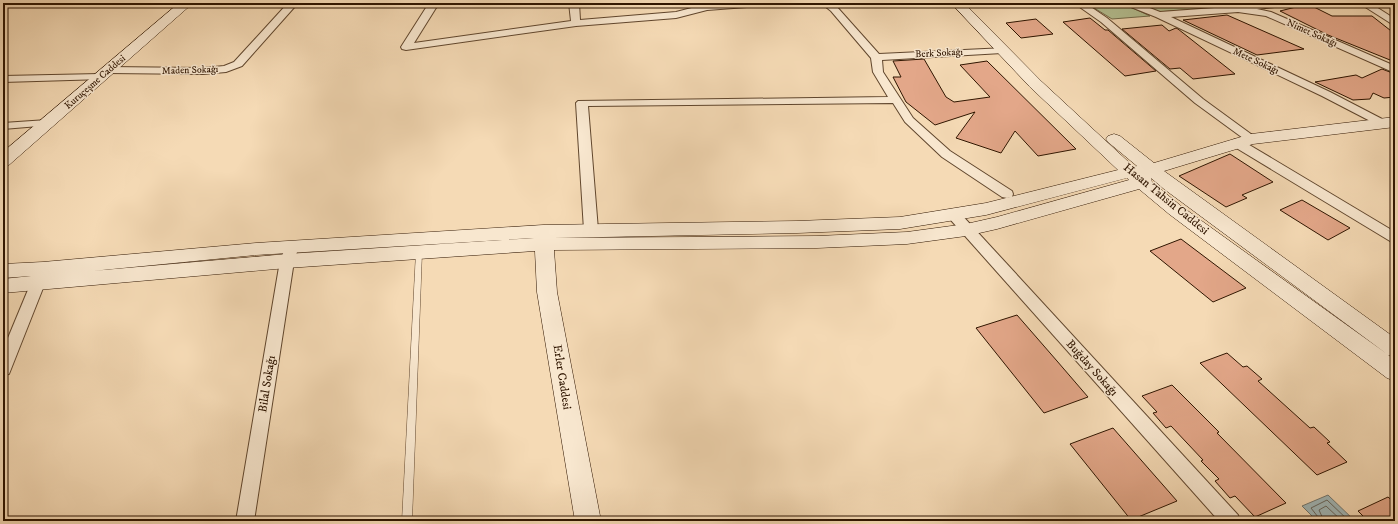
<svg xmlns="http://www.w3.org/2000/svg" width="1398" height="524" font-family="'IM FELL DW Pica',serif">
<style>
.green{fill:#b5c193;stroke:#726b4a}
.water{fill:#a1b8b9;stroke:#73776f}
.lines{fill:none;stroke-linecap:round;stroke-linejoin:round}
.shore{stroke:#68665c;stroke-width:1}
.building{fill:#e3a789;stroke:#2f1500}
.lane-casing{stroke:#60462d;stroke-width:1}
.street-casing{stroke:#60462d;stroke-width:2}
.secondary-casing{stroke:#2f1500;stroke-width:1}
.lane{fill:#f8e7cf;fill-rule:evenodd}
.street{fill:#f8e7cf;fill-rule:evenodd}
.secondary{fill:#f8e7cf;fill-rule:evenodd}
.labels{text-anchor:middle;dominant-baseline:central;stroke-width:3;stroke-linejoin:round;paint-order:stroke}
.far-street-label{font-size:10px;fill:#2f1500;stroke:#f8e7cf}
.street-label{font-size:12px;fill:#2f1500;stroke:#f8e7cf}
</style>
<rect width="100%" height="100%" fill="#f5dab5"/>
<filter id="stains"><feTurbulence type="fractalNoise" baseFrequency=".005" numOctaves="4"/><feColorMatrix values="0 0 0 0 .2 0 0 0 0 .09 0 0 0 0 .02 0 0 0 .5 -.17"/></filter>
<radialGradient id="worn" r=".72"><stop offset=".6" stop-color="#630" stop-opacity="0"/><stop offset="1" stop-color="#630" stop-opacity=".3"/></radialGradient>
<g class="green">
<path d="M1086 3H1122L1150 16 1112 19Z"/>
<path d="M1140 3H1216L1223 7 1157 12Z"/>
</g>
<path class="water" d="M1328 495 1355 521H1317L1302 506Z"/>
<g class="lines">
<g class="shore">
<path d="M1319 521 1318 517 1311 508 1327 500 1349 521"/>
<path d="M1324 521 1319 510 1326 506 1342 521"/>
</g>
</g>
<g class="building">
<path d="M1308 4 1332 16H1372L1395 34V62L1328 35 1280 11Z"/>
<path d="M1227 15 1304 49 1257 55 1183 20Z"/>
<path d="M1090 18 1105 30H1108L1156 71 1125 76 1063 22Z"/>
<path d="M1036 19 1053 34 1021 38 1006 23Z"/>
<path d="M1162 25 1169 31 1176 28 1178 29 1235 74 1193 79 1180 68 1170 69 1122 29Z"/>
<path d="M924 59 946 97 954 102 990 97 960 65 987 61 1076 149 1038 156 1015 131 1001 153 956 138 975 112 935 125 906 102 893 77H901L893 61Z"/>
<path d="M1382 69 1395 74V97L1384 98 1373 93 1370 99 1353 100 1315 82 1356 75 1362 78Z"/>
<path d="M1230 154 1273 182 1242 195 1247 198 1226 207 1179 176Z"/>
<path d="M1302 200 1350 228 1328 240 1280 210Z"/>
<path d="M1181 239 1246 288 1213 302 1150 251Z"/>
<path d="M1017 315 1057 361 1088 397 1044 413 976 328Z"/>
<path d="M1227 353 1243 367 1247 366 1262 379 1258 381 1310 428 1314 427 1330 442 1327 443 1347 462 1317 475 1200 363Z"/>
<path d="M1172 385 1219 432 1217 433 1286 503 1255 517 1235 496 1230 498 1215 481 1219 479 1201 461 1203 460 1171 426 1166 428 1153 413 1157 412 1142 396Z"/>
<path d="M1113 428 1177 501 1131 520 1070 444Z"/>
<path d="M1388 497 1395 503V521H1368L1358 511Z"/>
</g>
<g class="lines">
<g class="lane-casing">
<path id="lane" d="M417 250H419L422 252 412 521H402L416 252Z"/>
</g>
<g class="street-casing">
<g id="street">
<path d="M288 3H298L242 66 226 72 203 74 108 73 103 70 108 67 203 68 224 66 234 62Z"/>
<path d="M429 3H439L414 43 571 21 569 3H579L580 20 676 12 707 4 765 3 760 6 707 10 676 18 576 26 406 50 402 49 401 47Z"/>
<path d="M821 3H832L837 7 879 54 1006 48 1007 50 1002 53 882 60 883 72 913 118 950 151 1012 191 1013 194 1012 197 1007 198 1002 197 942 157 905 122 893 103 588 106 598 230 596 233 591 235 586 233 584 230 576 103 578 101 888 97 873 72 871 58 831 11Z"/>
<path d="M1074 3H1085L1107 18 1203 99 1255 137 1257 139 1255 141H1247L1195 103 1101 22Z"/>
<path d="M1124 3H1137L1160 12 1228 7 1223 3H1235L1240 6 1262 3H1289L1284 6 1257 9 1271 12 1395 66V73L1266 16 1238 12 1171 17 1330 92 1384 120 1386 122 1384 124H1376L1322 96 1156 17 1126 5Z"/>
<path d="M1359 3H1370L1395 19V26Z"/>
<path d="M100 74 104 75 105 77 104 79 3 82V76Z"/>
<path d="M47 120 51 121 53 123 51 125 3 129V123Z"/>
<path d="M1237 139 1241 140 1395 232V243L1390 241 1233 146 1231 143 1233 140Z"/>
<path d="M954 211 959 212 1238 515 1240 521H1219L949 218 947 215 949 212Z"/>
<path d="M291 244 296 246 298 249 294 261 254 521H236L280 261 286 246Z"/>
<path d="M42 268 47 269 49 273 11 369 9 374 3 375V350L35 273 37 269Z"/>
</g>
</g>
<g class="secondary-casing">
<g id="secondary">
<path d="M179 3H193L9 165 3 166V152Z"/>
<path d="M951 3H964L1041 81 1134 167 1137 166 1108 142 1106 139 1108 136 1114 134 1120 136 1154 163 1251 134 1395 117V127L1253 144 1164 171 1395 338V357L1388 355 1395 360V381L1387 378 1169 214 1139 189 997 229 966 236 907 244 817 248 554 250 557 292 601 521H575L537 292 535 251 287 268 3 293V279L31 276 3 278V264L43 262 256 243 543 225 797 221 900 217 986 203 1118 170 1030 87ZM1127 178 1129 180 997 217 966 224 907 232 817 236 553 238 797 233 900 229 986 215ZM1151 178 1164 189 1387 354 1181 206 1152 182ZM534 238 287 254 92 271 256 255Z"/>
</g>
</g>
<use href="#lane" class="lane"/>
<use href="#street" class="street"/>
<use href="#secondary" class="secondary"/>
</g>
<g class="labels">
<g class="far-street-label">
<text transform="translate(1312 33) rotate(24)">Nimet Sokağı</text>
<text transform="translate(939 53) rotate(-3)">Berk Sokağı</text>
<text transform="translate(1256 61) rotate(25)">Mete Sokağı</text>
<text transform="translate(190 70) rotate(-2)">Maden Sokağı</text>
<text transform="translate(95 82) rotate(-41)">Kuruçeşme Caddesi</text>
</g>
<g class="street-label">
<text transform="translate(1166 199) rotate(39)">Hasan Tahsin Caddesi</text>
<text transform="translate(1092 368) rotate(48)">Buğday Sokağı</text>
<text transform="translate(562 377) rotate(81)">Erler Caddesi</text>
<text transform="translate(267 384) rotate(-81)">Bilal Sokağı</text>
</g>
</g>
<rect width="1398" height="524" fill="none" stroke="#f5dab5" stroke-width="16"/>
<rect x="4" y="4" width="1390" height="516" fill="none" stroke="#2f1500" stroke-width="2"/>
<rect x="8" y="8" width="1382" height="508" fill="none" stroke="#2f1500"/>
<rect width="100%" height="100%" filter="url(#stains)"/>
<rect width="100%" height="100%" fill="url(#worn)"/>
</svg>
